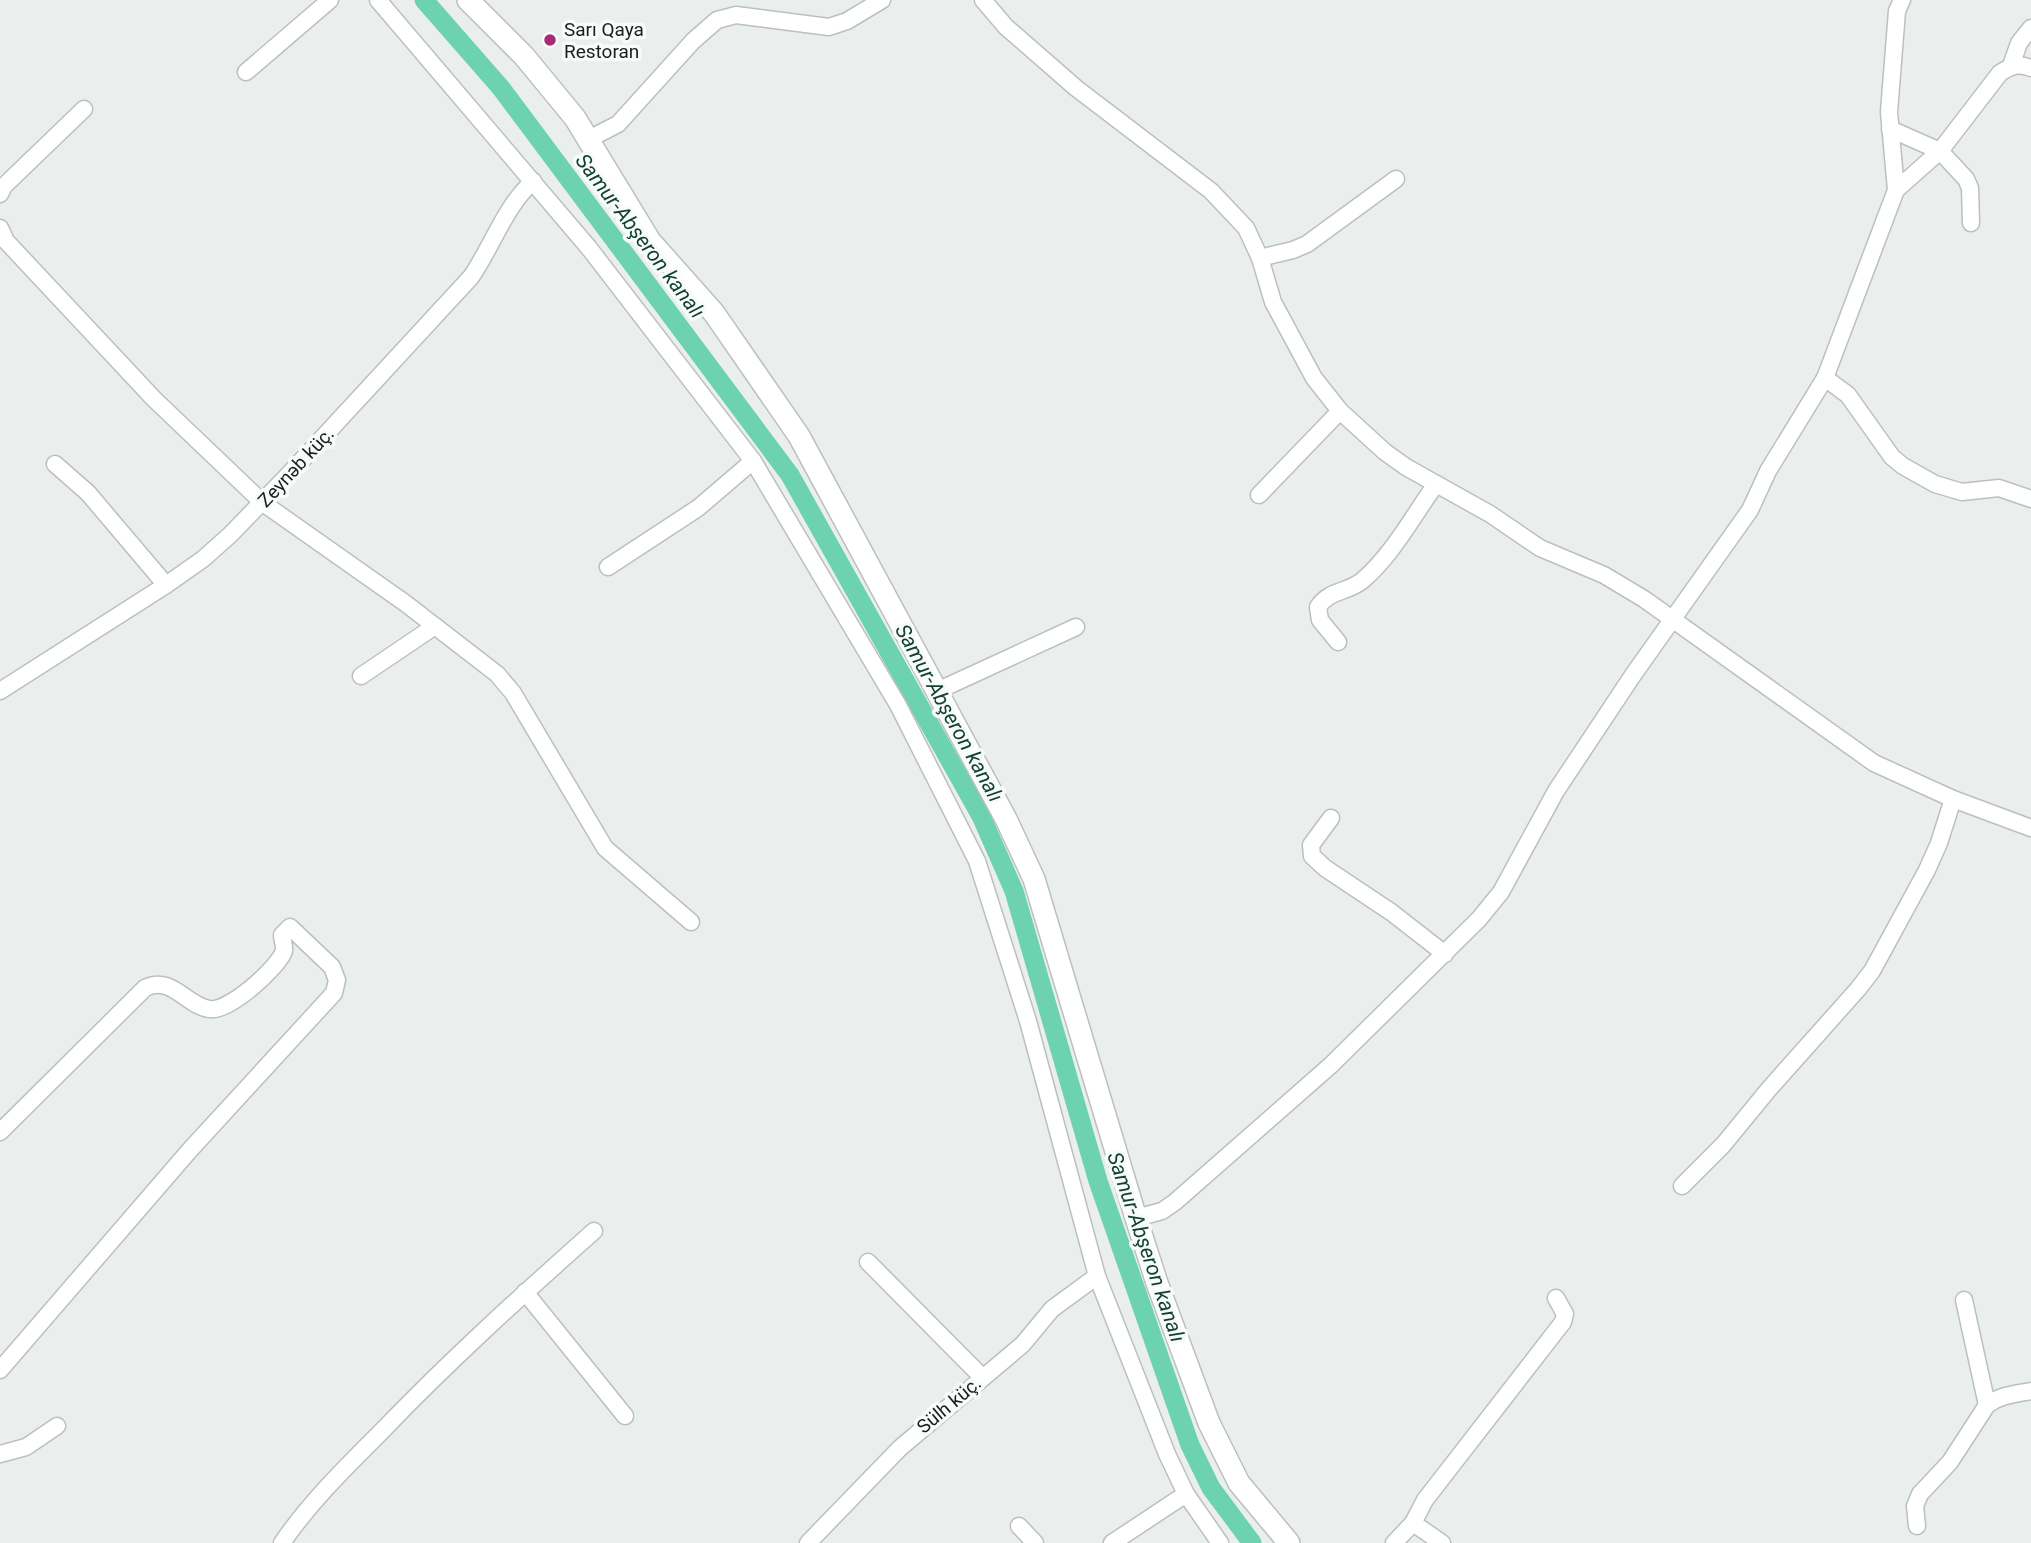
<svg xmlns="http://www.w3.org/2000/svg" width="2031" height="1543" font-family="Roboto,sans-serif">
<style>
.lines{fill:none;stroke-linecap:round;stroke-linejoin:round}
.canal{stroke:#6cd2af;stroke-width:19}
.minor-casing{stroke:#bbc0be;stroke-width:19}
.tertiary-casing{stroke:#bbc0be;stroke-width:24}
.minor{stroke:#fff;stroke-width:16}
.tertiary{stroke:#fff;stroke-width:21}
.poi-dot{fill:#aa2977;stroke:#f7fcfa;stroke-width:2.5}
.labels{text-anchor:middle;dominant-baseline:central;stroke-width:7;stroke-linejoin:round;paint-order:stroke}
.poi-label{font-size:19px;fill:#1c1e1d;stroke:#f7fcfa;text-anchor:start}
.street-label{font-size:19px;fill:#1c1e1d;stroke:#f7fcfa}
.water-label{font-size:21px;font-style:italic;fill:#123f31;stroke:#f7fcfa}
</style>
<rect width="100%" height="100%" fill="#eaefed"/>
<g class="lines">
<path class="canal" d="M424 0 501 88 790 475 981 816 1014 891 1098 1181 1190 1445 1211 1488 1252 1543"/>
<g class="minor-casing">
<g id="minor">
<path d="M378 0 589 248 753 461 898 705 977 861 1028 1021 1097 1276 1167 1454 1186 1494 1220 1543"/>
<path d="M983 0 1006 27 1076 88 1211 191 1246 228 1260 258 1273 302 1314 378 1340 411 1385 452 1406 467 1490 514 1540 548 1604 575 1644 599 1874 763 1953 799 2031 828"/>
<path d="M2011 66 2019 43 2031 28"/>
<path d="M246 72 330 0"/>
<path d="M1890 129 1940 151 1966 179 1970 188 1971 223"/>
<path d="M589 139 618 124 693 41 717 20 736 15 829 27 847 21 882 0"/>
<path d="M1896 190 1940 151 2000 73C2011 66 2018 63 2031 68"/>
<path d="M0 194 4 186 84 109"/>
<path d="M0 228 6 241 154 399 263 503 405 603 497 674 513 693 605 848 691 922"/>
<path d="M1260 258 1293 250 1307 244 1396 179"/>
<path d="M1825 378 1848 395 1892 457 1903 466 1935 484 1962 492 1999 488 2031 499"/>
<path d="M55 464 88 493 166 585"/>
<path d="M1259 495 1340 411"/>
<path d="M608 567 698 508 753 461"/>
<path d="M1338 642 1320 620 1318 607C1330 589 1348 593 1363 580 1393 554 1413 516 1436 484"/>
<path d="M361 676 435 626"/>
<path d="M0 691 166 585 203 559 230 535 291 472 471 277C493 245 504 208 533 181"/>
<path d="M937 691 1076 627"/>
<path d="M1331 818 1311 845 1312 856 1325 868 1391 912 1445 954"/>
<path d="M0 1132 145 988C172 975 185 1005 209 1009 228 1013 278 968 284 951 285 946 282 940 282 935L290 927 332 967 337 980 334 993 189 1151 0 1370"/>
<path d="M1682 1186 1723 1145 1769 1089 1858 989 1872 971 1927 870 1939 843 1953 799"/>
<path d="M1136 1218 1162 1211 1175 1202 1331 1065 1479 919 1501 892 1556 791 1633 675 1750 510 1768 471 1825 378 1896 190 1889 112 1897 11 1902 0"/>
<path d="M868 1262 982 1377"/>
<path d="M525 1292 625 1416"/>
<path d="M1964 1300 1987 1405"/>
<path d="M0 1454 26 1447 57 1426"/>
<path d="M1413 1523 1442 1543"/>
<path d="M1019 1526 1035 1543"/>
<path d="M1917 1526 1915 1506 1920 1494 1950 1462 1987 1405C2000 1395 2015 1394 2031 1391"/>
<path d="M282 1543C310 1502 346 1467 381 1432 449 1361 521 1296 594 1231"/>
<path d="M808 1543 900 1448 1023 1344 1052 1309 1097 1276"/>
<path d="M1112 1543 1186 1494"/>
<path d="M1394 1543 1413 1523 1425 1500 1563 1322 1565 1314 1556 1298"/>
</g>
</g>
<g class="tertiary-casing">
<path id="tertiary" d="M468 0 524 56 575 118 650 241 714 313 799 436 1006 819 1034 879 1136 1218 1157 1283 1209 1423 1239 1483 1289 1543"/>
</g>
<use href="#minor" class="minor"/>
<use href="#tertiary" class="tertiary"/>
</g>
<circle class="poi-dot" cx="550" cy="40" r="7"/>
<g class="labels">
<g class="poi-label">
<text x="564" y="29">Sarı Qaya<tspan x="564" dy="22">Restoran</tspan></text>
</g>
<g class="street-label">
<text transform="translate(296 467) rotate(-47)">Zeynəb küç.</text>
<text transform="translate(949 1405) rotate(-40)">Sülh küç.</text>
</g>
<g class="water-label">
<text transform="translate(640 236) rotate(53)">Samur-Abşeron kanalı</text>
<text transform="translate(949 713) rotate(61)">Samur-Abşeron kanalı</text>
<text transform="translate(1146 1247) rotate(71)">Samur-Abşeron kanalı</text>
</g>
</g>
</svg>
